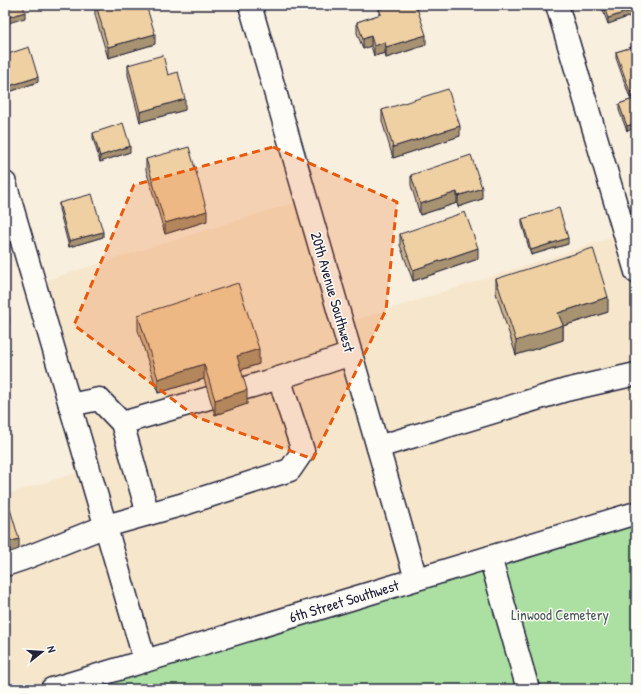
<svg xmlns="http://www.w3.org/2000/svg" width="641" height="694" font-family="'Patrick Hand',sans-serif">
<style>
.built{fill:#f6e6cc}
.green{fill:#ace0a2;stroke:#67816e}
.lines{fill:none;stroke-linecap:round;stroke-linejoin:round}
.minor-casing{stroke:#22223b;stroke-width:25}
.major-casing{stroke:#22223b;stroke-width:25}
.minor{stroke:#fdfcf7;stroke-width:22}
.major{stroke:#fdfcf7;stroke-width:22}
.wall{fill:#ceb38b;stroke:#22223b}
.shaded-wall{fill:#a79271;stroke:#22223b}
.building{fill:#efd0a2;stroke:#22223b}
.marked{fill:#e8590c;fill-opacity:0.2;stroke:#e8590c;stroke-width:3;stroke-dasharray:8 5;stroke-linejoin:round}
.labels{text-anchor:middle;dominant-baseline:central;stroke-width:3;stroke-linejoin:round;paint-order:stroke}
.street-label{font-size:15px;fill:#22223b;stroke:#fdfcf7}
.park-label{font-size:15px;fill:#4b5b5a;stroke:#fdfcf7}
</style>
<rect width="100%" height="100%" fill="#f9efde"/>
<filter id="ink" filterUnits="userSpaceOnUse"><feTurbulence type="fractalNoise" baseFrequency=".025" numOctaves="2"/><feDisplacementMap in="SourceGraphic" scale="8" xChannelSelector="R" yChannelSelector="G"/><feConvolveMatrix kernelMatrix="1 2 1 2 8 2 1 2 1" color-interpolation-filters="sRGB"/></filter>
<g filter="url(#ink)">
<path class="built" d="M306 199 343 324 636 230V513L52 689H5V495L89 469 34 284Z"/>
<path class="green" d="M636 513V689H52Z"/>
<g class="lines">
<g class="minor-casing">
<g id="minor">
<path d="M250 5 416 579"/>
<path d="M557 5 636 272"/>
<path d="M5 183 145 661"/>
<path d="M242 389 279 378"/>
<path d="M70 405 99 399 122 423 148 514"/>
<path d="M122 423 209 398"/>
<path d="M378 447 566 390 636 374"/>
<path d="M490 557 528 689"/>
<path d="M5 565 23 559 106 526 184 504 290 470 303 451 279 378 351 354"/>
</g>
</g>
<g class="major-casing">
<path id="major" d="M52 689 636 513"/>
</g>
<use href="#minor" class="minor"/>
<use href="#major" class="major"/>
</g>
<g class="wall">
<path d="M95 5 155 44 108 58 95 15Z"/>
<path d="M601 5H636V14L608 24Z"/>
<path d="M379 9 426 45 386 58 385 53 374 56 371 46 363 49 357 33V22L379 15Z"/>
<path d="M636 46V96L630 98 616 58V52Z"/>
<path d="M5 55 38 82 9 92 5 80Z"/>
<path d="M128 65 168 75 185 110 140 122 128 75Z"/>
<path d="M636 98 627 131 619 110V104Z"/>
<path d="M382 110 460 136 393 158 382 121Z"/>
<path d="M93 133 130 152 100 162 93 138Z"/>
<path d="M146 159 207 221 165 234 146 170Z"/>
<path d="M411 175 482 199 458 207 457 203 420 215 411 185Z"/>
<path d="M59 203 103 237 69 247 59 209Z"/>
<path d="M522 219 568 244 531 255 522 224Z"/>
<path d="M400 234 478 259 413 281 400 245Z"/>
<path d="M496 279 608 312 563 326V340L516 355 496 293Z"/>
<path d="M138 315 259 364 241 370 247 404 215 415 204 379 158 393 138 330Z"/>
</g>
<g class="shaded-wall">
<path d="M636 9V14L608 24V18Z"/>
<path d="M25 12V18L5 24V18Z"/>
<path d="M155 34V44L108 58V47Z"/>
<path d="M426 35V45L386 58V47Z"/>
<path d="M371 36V46L363 49V39Z"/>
<path d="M385 42V53L374 56V46Z"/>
<path d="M38 77V82L9 92V86Z"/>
<path d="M636 90V96L630 98V92Z"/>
<path d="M185 99V110L140 122V112Z"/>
<path d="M636 123V128L627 131V126Z"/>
<path d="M460 126V136L393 158V147Z"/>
<path d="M130 146V152L100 162V156Z"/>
<path d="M482 188V199L458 207V196Z"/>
<path d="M457 192V203L420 215V204Z"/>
<path d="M207 211V221L165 234V223Z"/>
<path d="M103 232V237L69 247V241Z"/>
<path d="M568 238V244L531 255V250Z"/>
<path d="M478 248V259L413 281V270Z"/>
<path d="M608 297V312L563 326V340L516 355V341L558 313Z"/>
<path d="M9 318V324L5 325V320Z"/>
<path d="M259 349V364L237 371V356Z"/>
<path d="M204 364V379L158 393V379Z"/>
<path d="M247 390V404L215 415V400Z"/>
<path d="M19 539V549L5 554V543Z"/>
</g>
<g class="building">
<path d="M5 5H23L25 12 5 18Z"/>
<path d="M96 5H146L155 34 108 47Z"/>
<path d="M391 5H416L426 35 386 47 385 42 374 46 371 36 363 39 357 22 381 14 379 9Z"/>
<path d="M603 5H636V9L608 18Z"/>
<path d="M636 46V90L630 92 616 52Z"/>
<path d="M29 47 38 77 9 86 5 74V55Z"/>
<path d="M163 55 168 75 178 72 185 99 140 112 128 65Z"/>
<path d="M448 89 460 126 393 147 382 110Z"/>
<path d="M636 98V123L627 126 619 104Z"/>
<path d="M123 123 130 146 100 156 93 133Z"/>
<path d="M189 147 207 211 165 223 146 159Z"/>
<path d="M471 155 482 188 458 196 457 192 420 204 411 175Z"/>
<path d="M92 194 103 232 69 241 59 203Z"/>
<path d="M559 208 568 238 531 250 522 219Z"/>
<path d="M465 212 478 248 413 270 400 234Z"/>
<path d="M593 248 608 297 558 313 563 325 516 341 496 279Z"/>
<path d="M238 283 259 349 237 356 247 390 215 400 204 364 158 379 138 315Z"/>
<path d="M5 305 9 318 5 320Z"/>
<path d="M5 492 19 539 5 543Z"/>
</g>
</g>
<path class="marked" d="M273 147 397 202 386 310 313 459 196 417 74 325 134 185Z"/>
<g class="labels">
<g class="street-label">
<text transform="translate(333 292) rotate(74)">20th Avenue Southwest</text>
<text transform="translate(344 601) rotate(-17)">6th Street Southwest</text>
</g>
<g class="park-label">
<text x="560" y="614">Linwood Cemetery</text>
</g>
</g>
<rect width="641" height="694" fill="none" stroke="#fdfcf7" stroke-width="20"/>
<rect x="10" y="10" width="621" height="674" fill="none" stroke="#22223b" stroke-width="1.5" filter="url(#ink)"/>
<g transform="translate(42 652) rotate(73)" stroke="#fdfcf7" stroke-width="3" paint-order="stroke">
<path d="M0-3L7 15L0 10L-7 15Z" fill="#22223b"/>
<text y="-6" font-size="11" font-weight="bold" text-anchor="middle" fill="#22223b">N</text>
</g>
</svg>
